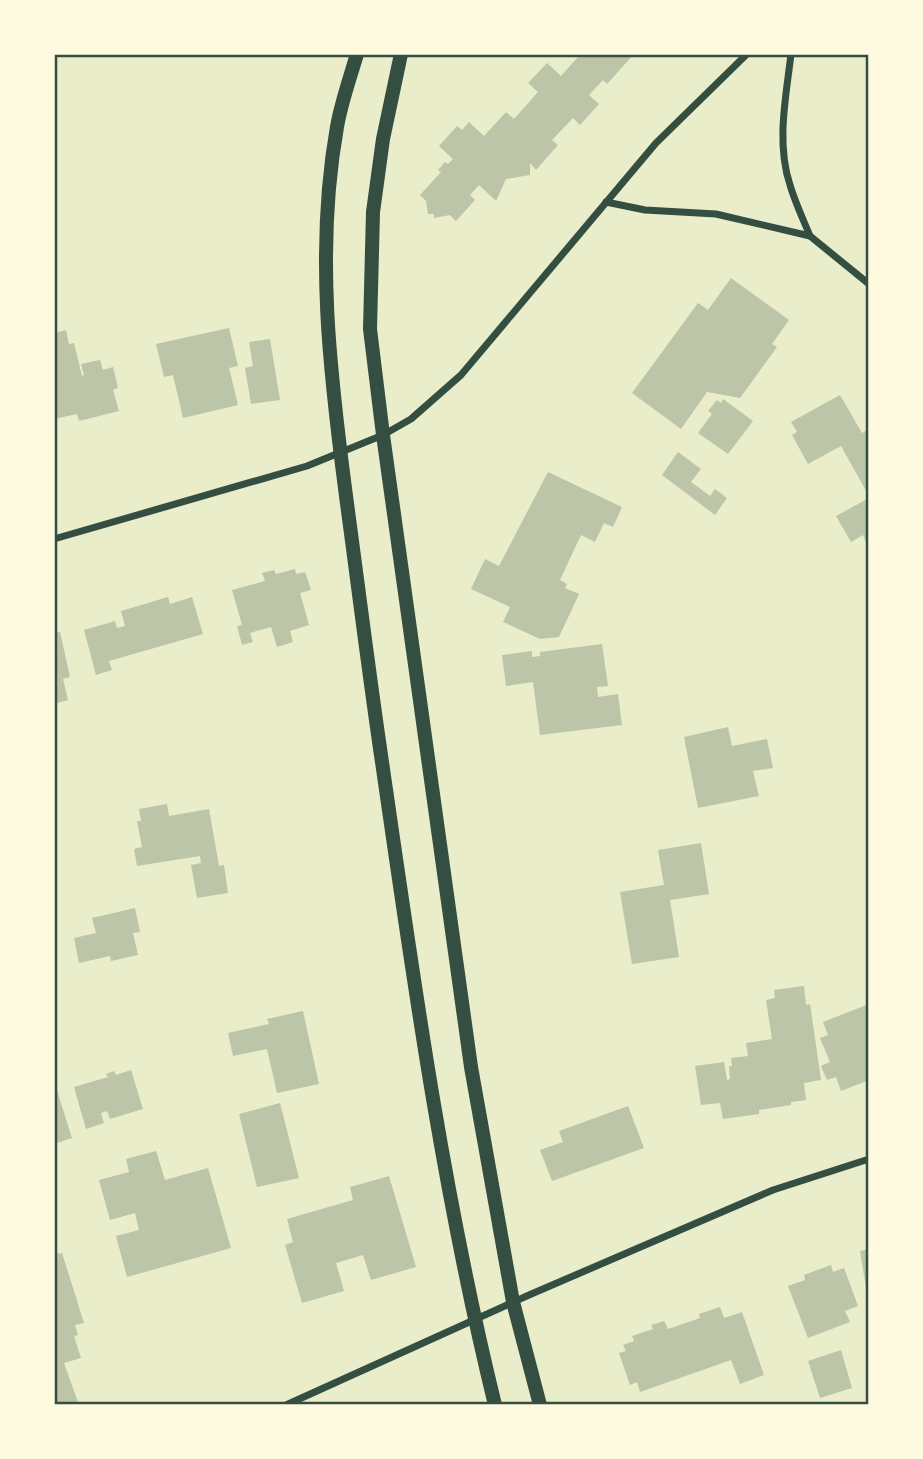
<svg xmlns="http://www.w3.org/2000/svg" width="923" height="1459" font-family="Rubik,sans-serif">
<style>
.building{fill:#bcc5a7}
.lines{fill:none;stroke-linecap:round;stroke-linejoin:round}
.minor{stroke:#344e41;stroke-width:7}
.secondary{stroke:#344e41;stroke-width:14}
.neatline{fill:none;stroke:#344e41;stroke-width:2.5}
</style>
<rect width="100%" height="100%" fill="#e9edc9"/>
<g class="building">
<path d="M575 54H634L607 84 603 80 589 95 599 104 580 125 573 118 552 140 558 145 536 170 530 163V175L506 179 496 201 479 185 470 195 475 200 456 221 450 215 434 218V214H428L426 201 420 195 441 172 438 170 445 162 448 164 453 159 439 146 457 126 462 130 469 122 484 136 506 112 514 119 538 92 528 83 547 63 561 76 578 57Z"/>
<path d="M731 278 789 320 772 344 777 347 740 398 707 392 681 429 632 393 698 303 708 310Z"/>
<path d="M229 328 238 366 229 368 238 405 183 418 173 375 164 377 156 344Z"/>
<path d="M66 330 69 344 74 343 82 376 84 375 81 364 100 360 103 370 113 367 118 388 113 390 119 411 79 421 77 414 54 419V333Z"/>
<path d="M270 339 280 400 251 404 245 368 253 366 249 342Z"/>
<path d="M840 395 862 433 869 429V496L841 446 808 464 792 435 797 432 791 422Z"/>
<path d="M723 399 753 421 728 454 698 433 712 414 708 411 717 400 721 403Z"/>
<path d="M678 452 701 469 691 482 710 496 715 489 727 498 715 515 662 475Z"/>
<path d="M548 472 622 507 613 527 604 523 595 542 581 535 560 580 567 584 565 588 579 594 559 637 540 639 503 622 510 607 471 589 485 559 499 566Z"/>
<path d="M869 498V540L866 542 863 535 851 542 836 516Z"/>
<path d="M295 569 296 574 305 572 311 590 300 593 309 625 290 631 293 642 277 647 271 627 250 633 253 642 242 645 237 626 242 625 232 590 265 581 262 573 274 570 276 574Z"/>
<path d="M168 597 170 604 192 597 203 634 109 661 112 670 96 675 84 630 115 621 117 628 125 626 121 611Z"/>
<path d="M60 632 70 677 63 679 68 700 54 704V633Z"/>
<path d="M602 644 608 686 597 687 598 697 618 694 622 725 540 735 533 682 506 686 502 655 532 651V657L540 656V652Z"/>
<path d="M728 727 732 746 767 739 773 768 753 771 759 796 698 808 684 737Z"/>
<path d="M167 804 169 816 209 809 219 866 224 865 228 893 197 898 191 865 201 863 200 856 137 866 134 849 142 847 137 821H141L139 809Z"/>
<path d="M701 843 709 894 670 900 679 957 632 964 620 892 664 885 658 850Z"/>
<path d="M135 908 140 932 133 933 138 955 111 961 110 956 79 963 74 938 96 933 92 918Z"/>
<path d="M804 986 806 1005 810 1004 821 1080 804 1083 806 1100 791 1102V1105L759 1110V1114L723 1119 720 1103 701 1105 695 1066 724 1062 727 1080 730 1079 729 1066H732L731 1058 748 1056 746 1043 772 1039 766 1000 775 998 774 990Z"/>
<path d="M869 1004V1080L841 1091 836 1077 827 1080 821 1066 830 1062 820 1038 828 1035 823 1022Z"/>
<path d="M303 1011 319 1084 277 1093 267 1049 233 1056 228 1033 269 1024 267 1019Z"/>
<path d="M131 1070 143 1109 110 1119 107 1111 101 1113 104 1123 86 1129 74 1087 108 1077 106 1074 114 1071 116 1075Z"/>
<path d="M54 1081 72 1138 54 1144Z"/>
<path d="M280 1103 299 1178 257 1187 239 1114Z"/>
<path d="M628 1106 644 1148 552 1181 540 1150 563 1142 559 1131Z"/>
<path d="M156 1151 165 1180 208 1168 231 1248 127 1277 116 1236 139 1230 135 1213 110 1220 99 1180 129 1172 126 1159Z"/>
<path d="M389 1176 416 1267 371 1280 363 1255 336 1263 344 1291 302 1303 285 1245 293 1242 287 1219 353 1200 350 1187Z"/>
<path d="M55 1243 58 1254 62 1253 84 1323 75 1325 78 1335 74 1336 81 1358 64 1363 79 1405H54Z"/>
<path d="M869 1249V1294H867L860 1251Z"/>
<path d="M831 1265 833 1272 844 1268 858 1306 845 1311 850 1322 808 1338 788 1286 805 1280 804 1275Z"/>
<path d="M720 1307 724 1318 742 1312 764 1375 740 1384 731 1360 640 1392 637 1382 630 1385 619 1353 626 1351 623 1345 634 1341 632 1336 653 1329 651 1325 664 1321 668 1329 700 1318 699 1314Z"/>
<path d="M841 1350 852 1388 820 1398 808 1361Z"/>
</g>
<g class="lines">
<g class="minor">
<path d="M791 54C786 97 776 143 790 185 795 202 803 219 810 236"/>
<path d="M606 202 645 210 716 214 810 236 869 284"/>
<path d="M54 539 307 466 383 435 411 419 461 375 656 143 747 54"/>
<path d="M286 1405 529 1295 773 1190 869 1159"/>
</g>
<g class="secondary">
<path d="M357 54C350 78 341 103 337 127 315 250 330 374 346 496 358 585 369 674 382 762 413 977 443 1193 495 1405"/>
<path d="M401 54 383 139 373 212 370 329 383 435 471 1067 513 1302 540 1405"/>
</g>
</g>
<rect width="923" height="1459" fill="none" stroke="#fefae0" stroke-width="112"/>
<rect x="56" y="56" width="811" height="1347" class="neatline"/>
</svg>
